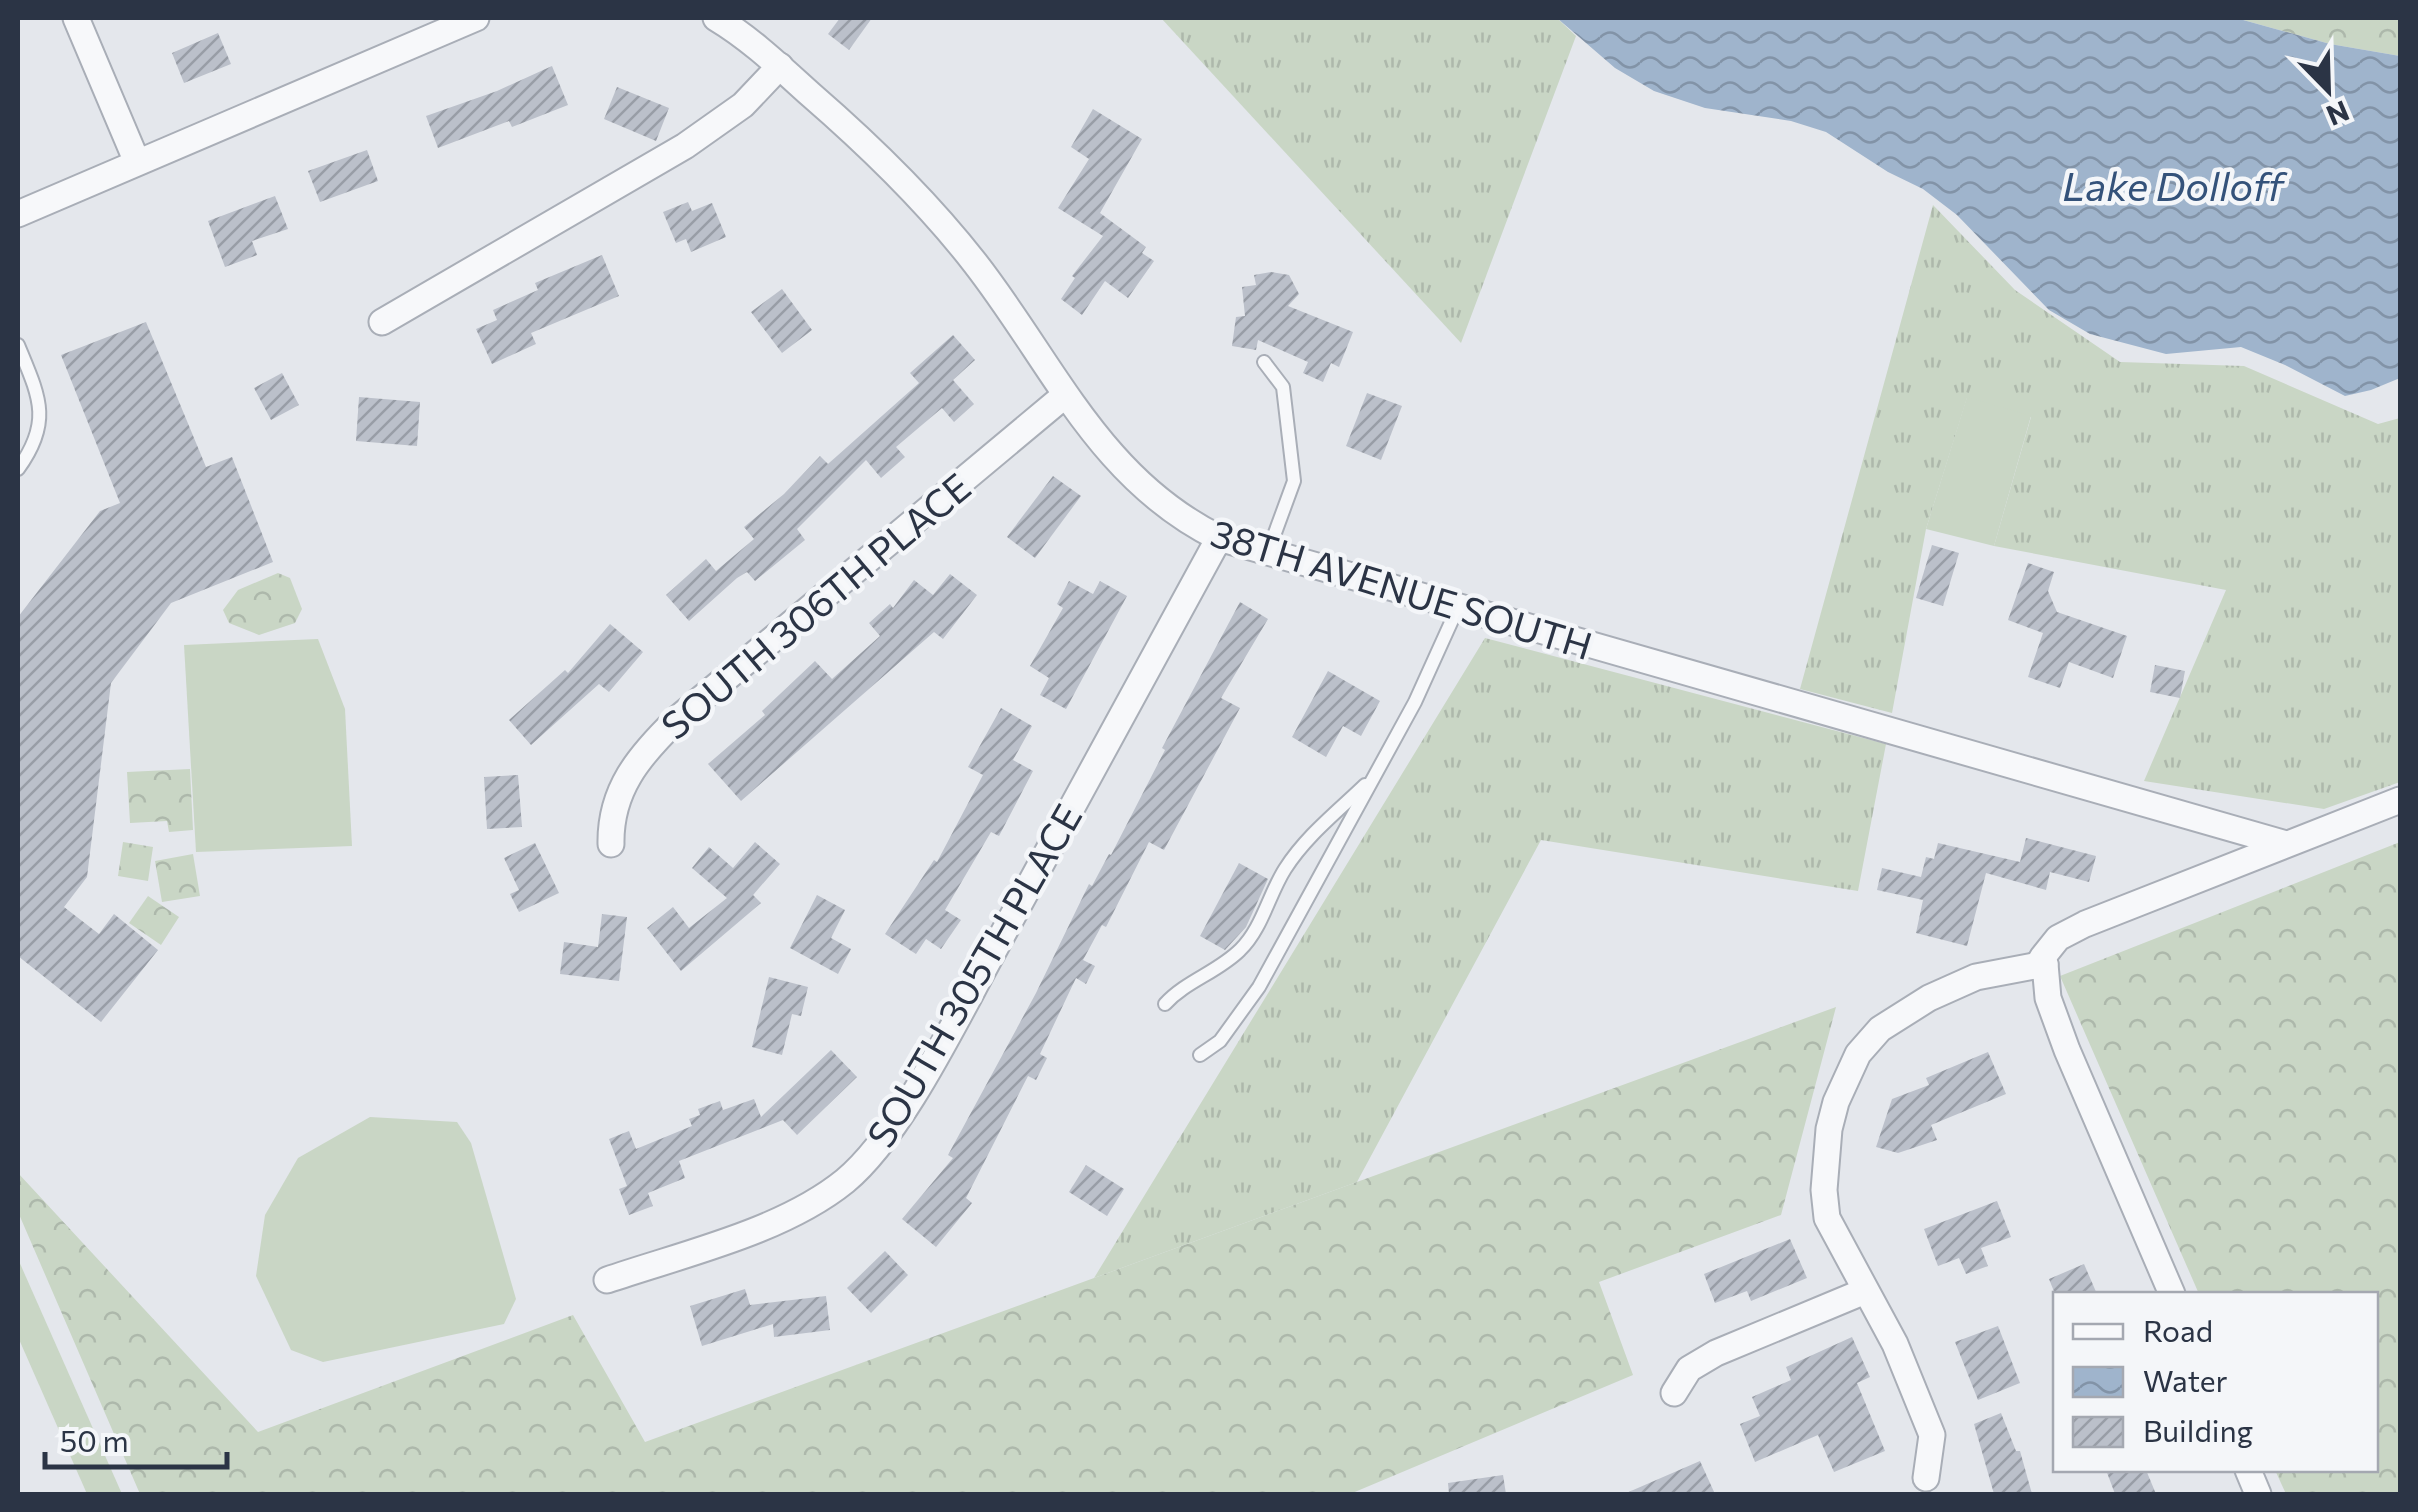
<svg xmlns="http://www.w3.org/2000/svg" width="2418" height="1512" font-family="Commissioner,sans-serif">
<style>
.grass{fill:url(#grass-tufts)}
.forest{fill:url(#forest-crowns)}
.pitch{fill:#c9d6c5}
.water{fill:url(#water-waves)}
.building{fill:url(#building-hatch)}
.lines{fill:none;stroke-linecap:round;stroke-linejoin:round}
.lane-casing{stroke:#a9aeb7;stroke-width:16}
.street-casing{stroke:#a9aeb7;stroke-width:29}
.lane{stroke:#f7f8fa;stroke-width:12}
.street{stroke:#f7f8fa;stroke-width:25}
.labels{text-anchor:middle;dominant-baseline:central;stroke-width:9;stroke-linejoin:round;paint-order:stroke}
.street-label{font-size:38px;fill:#2b3445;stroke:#f4f6f9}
.water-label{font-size:40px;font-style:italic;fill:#34527a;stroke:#f4f6f9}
</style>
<defs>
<pattern id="grass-tufts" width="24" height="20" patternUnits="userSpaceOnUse" patternTransform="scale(2.5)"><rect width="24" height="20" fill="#c9d6c5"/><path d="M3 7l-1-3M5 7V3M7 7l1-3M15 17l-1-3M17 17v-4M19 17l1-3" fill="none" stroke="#adb8ab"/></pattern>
<pattern id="forest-crowns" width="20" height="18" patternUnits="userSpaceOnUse" patternTransform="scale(2.5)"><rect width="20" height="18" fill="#c9d6c5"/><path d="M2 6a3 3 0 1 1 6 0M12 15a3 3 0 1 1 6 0" fill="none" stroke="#adb8ab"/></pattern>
<pattern id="water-waves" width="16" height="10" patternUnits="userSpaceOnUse" patternTransform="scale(2.5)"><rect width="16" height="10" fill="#9fb4cc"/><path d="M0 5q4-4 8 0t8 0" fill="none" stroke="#8293a7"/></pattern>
<pattern id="building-hatch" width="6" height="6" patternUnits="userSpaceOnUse" patternTransform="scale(2.5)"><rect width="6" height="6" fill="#bbc0ca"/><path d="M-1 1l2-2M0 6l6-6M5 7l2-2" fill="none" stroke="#989da6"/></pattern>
</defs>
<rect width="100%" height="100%" fill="#e4e7ec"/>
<g class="grass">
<path d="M1161 18H1557L1576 36 1461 343Z"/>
<path d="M1933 205 2015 290 2120 362 2244 366 2378 424 2400 418V782L2324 809 2144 781 2226 590 1994 546 2031 417 1967 398 1926 529 1892 713 1800 689Z"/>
<path d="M1485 638 1886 744 1858 891 1541 840 1357 1182 1094 1278Z"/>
</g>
<g class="forest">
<path d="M2236 18H2400V56L2330 44Z"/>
<path d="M278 573 290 578 302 609 295 623 259 635 229 623 223 610 238 590Z"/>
<path d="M190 769 193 830 169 832 167 821 130 823 127 772Z"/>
<path d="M123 842 153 847 148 881 118 876Z"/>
<path d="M2400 842V1494H2286L2275 1470H2376V1294H2199L2060 976Z"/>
<path d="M193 854 200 896 162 902 155 861Z"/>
<path d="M148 896 179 917 161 945 129 923Z"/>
<path d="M1836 1007 1781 1215 1599 1282 1633 1375 1350 1494H140L18 1212V1173L258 1432 573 1315 645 1442Z"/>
</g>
<g class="pitch">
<path d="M1967 397 2031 416 1994 546 1926 529Z"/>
<path d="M318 639 345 709 352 846 196 852 184 645Z"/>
<path d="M370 1117 457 1122 471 1143 516 1299 504 1324 323 1362 291 1350 256 1276 265 1215 298 1158Z"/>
<path d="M18 1259 122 1494H87L18 1337Z"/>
</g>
<path class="water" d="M1557 18H2236L2330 44 2400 56V378L2371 390 2345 396 2285 365 2241 347 2166 354 2090 334 2049 310 1957 215 1923 189 1888 172 1826 132 1791 121 1705 108 1654 91 1615 68Z"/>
<g class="building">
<path d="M840 18H872L849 50 828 34Z"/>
<path d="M218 33 231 64 184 83 172 53Z"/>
<path d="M552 66 568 105 512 127 509 121 438 148 426 116 497 91Z"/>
<path d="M617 87 669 108 656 141 604 119Z"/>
<path d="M1093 109 1142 139 1100 213 1146 247 1142 253 1154 261 1128 298 1105 281 1082 315 1061 299 1075 278 1072 276 1103 236 1058 208 1089 159 1071 147Z"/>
<path d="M367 150 378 181 320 202 308 171Z"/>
<path d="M275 196 288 229 252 241 257 255 225 267 208 221Z"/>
<path d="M688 202 692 211 712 203 726 237 691 252 686 239 676 243 663 212Z"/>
<path d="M602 255 619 296 531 333 536 344 492 364 476 329 497 320 493 310 538 290 535 283Z"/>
<path d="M1271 272 1289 275 1299 294 1288 306 1353 332 1339 367 1331 363 1323 382 1303 373 1308 362 1258 340 1256 350 1232 346 1236 317 1245 316 1242 287 1256 285 1254 275Z"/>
<path d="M782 289 812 330 782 353 751 312Z"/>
<path d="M146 322 206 467 232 457 273 562 171 603 111 683 87 877 64 907 99 934 114 914 158 950 101 1022 18 956V617L100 511 120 503 61 355Z"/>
<path d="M953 335 975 360 953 380 974 404 954 422 942 408 896 447 905 457 881 478 866 460 797 529 805 540 755 581 747 572 737 578 689 621 666 595 706 559 716 571 754 539 744 527 784 494 820 456 828 464 919 383 910 373Z"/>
<path d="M282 373 299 405 271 420 254 388Z"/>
<path d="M1367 393 1402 406 1381 460 1346 446Z"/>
<path d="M359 397 420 402 417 446 356 441Z"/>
<path d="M1053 476 1081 496 1035 558 1007 537Z"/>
<path d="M1932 545 1959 553 1943 606 1916 598Z"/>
<path d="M2028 563 2054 572 2048 591 2057 612 2127 636 2113 678 2069 662 2060 688 2028 677 2043 633 2008 620Z"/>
<path d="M950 574 977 595 943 639 934 632 741 801 708 764 765 715 762 711 815 661 832 679 880 636 869 623 890 604 893 608 914 580 933 595Z"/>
<path d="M1069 581 1093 594 1100 581 1127 596 1066 709 1040 695 1049 678 1030 666 1063 608 1057 604Z"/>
<path d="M1240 602 1268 619 1221 698 1240 708 1164 850 1149 842 1106 927 1102 925 1083 960 1095 966 1086 984 1076 978 1040 1054 1047 1058 1036 1080 1028 1076 966 1198 972 1203 936 1247 902 1219 953 1158 948 1155 1036 993 1089 884 1092 886 1109 854 1111 855 1165 750 1162 748Z"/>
<path d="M610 624 643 652 609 692 599 684 531 745 509 720 565 670 568 673Z"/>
<path d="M2155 665 2185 671 2180 698 2150 692Z"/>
<path d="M1328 671 1380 701 1361 736 1343 726 1326 757 1292 737Z"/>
<path d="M1001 708 1032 726 1013 760 1033 771 999 836 991 832 945 910 961 920 941 949 926 939 916 954 885 934 934 860 937 862 983 775 968 767Z"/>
<path d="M518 775 522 827 487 829 484 777Z"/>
<path d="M2026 838 2096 856 2089 882 2050 872 2046 890 1986 873 1967 946 1916 933 1923 900 1877 890 1882 868 1921 877 1926 857 1934 859 1938 843 2020 862Z"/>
<path d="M755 842 780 864 753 895 761 903 681 971 647 928 673 907 689 928 727 898 692 868 709 847 733 868Z"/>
<path d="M535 843 559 893 519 912 510 894 519 890 504 858Z"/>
<path d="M1239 863 1268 879 1246 927 1225 950 1200 936Z"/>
<path d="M817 895 845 910 831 938 851 949 838 974 790 948Z"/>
<path d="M602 914 627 917 619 981 560 974 564 942 598 947Z"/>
<path d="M769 977 808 987 801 1016 792 1014 782 1055 752 1047Z"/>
<path d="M831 1050 857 1077 797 1135 783 1120 679 1161 685 1178 648 1193 653 1206 629 1215 619 1189 627 1186 609 1139 629 1131 636 1149 692 1126 689 1119 700 1115 698 1109 720 1101 723 1110 754 1099 761 1117Z"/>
<path d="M1988 1052 2006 1094 1931 1125 1937 1140 1898 1153 1876 1147 1892 1099 1929 1085 1926 1078Z"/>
<path d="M1086 1165 1124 1189 1107 1216 1069 1192Z"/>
<path d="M1997 1201 2011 1237 1981 1248 1988 1266 1966 1274 1959 1258 1938 1266 1924 1229Z"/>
<path d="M1790 1239 1807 1278 1751 1301 1747 1291 1715 1303 1704 1274Z"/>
<path d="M885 1251 908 1275 871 1313 847 1288Z"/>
<path d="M2084 1264 2097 1294H2055L2049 1279Z"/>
<path d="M745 1289 750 1305 826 1296 830 1330 774 1337 773 1324 702 1346 690 1306Z"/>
<path d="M1998 1326 2020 1383 1978 1400 1955 1342Z"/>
<path d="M1852 1337 1870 1377 1857 1383 1885 1451 1834 1472 1818 1435 1755 1462 1740 1424 1760 1416 1752 1397 1791 1380 1786 1367Z"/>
<path d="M2001 1413 2016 1451H2020L2032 1494H1994L1974 1424Z"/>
<path d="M1700 1461 1715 1494H1624Z"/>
<path d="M2106 1470H2146L2156 1494H2115Z"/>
<path d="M1503 1475 1506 1494H1449L1448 1483Z"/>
</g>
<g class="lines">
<g class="lane-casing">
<g id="lane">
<path d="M18 345C39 396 53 421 18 469"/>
<path d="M1264 362 1283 387 1294 481 1268 552"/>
<path d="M1165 1004C1186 981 1218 972 1240 950 1262 929 1269 894 1285 869 1306 836 1337 812 1365 785"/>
<path d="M1200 1055 1220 1041 1259 987 1415 702 1458 607"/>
</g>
</g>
<g class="street-casing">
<g id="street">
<path d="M76 18 137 162"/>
<path d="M716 18C751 39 780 67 810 94 870 146 926 200 975 263 1053 363 1099 479 1219 538L2286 844"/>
<path d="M18 214 476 18"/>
<path d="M382 322 685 146 743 105 780 66"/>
<path d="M611 844C610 790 639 756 676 720L1064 396"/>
<path d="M607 1280C683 1254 782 1232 845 1181 901 1135 957 1017 993 952 1068 814 1144 676 1219 538"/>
<path d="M2172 1294 2067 1050 2048 998 2045 964 2042 958 2058 938 2085 924 2400 800"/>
<path d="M1674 1393 1689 1369 1716 1353 1865 1291"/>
<path d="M2248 1470 2258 1494"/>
<path d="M1926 1478 1932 1435 1895 1344 1827 1218 1824 1190 1829 1129 1836 1102 1858 1054 1880 1029 1929 998 1976 977 2045 964"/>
</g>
</g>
<use href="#lane" class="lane"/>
<use href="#street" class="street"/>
</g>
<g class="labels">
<g class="street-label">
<text transform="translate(1402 588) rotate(17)">38TH AVENUE SOUTH</text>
<text transform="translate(815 605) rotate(-40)">SOUTH 306TH PLACE</text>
<text transform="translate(973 975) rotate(-60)">SOUTH 305TH PLACE</text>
</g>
<g class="water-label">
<text x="2173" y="184">Lake Dolloff</text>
</g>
</g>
<rect width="2418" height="1512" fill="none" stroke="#2b3445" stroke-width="40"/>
<rect x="2053" y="1292" width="325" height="180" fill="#f4f6f9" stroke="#a4a8b1" stroke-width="2.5"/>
<rect x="2073" y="1324" width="50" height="15" fill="#f7f8fa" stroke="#a4a8b1" stroke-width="2.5"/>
<text x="2143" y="1342" font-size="30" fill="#2b3445">Road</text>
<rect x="2073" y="1367" width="50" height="30" fill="url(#water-waves)" stroke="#a4a8b1" stroke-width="2.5"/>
<text x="2143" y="1392" font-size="30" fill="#2b3445">Water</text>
<rect x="2073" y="1417" width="50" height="30" fill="url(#building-hatch)" stroke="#a4a8b1" stroke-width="2.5"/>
<text x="2143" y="1442" font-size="30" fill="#2b3445">Building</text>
<g transform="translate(2328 90) rotate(157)" stroke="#f4f6f9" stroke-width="8" paint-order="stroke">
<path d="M0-8L18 38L0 25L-18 38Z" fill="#2b3445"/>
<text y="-15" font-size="28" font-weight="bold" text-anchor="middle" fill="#2b3445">N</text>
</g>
<path d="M45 1452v15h182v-15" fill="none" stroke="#2b3445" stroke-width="5"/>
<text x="60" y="1452" font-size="30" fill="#2b3445" stroke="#f4f6f9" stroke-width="8" paint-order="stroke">50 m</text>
</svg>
